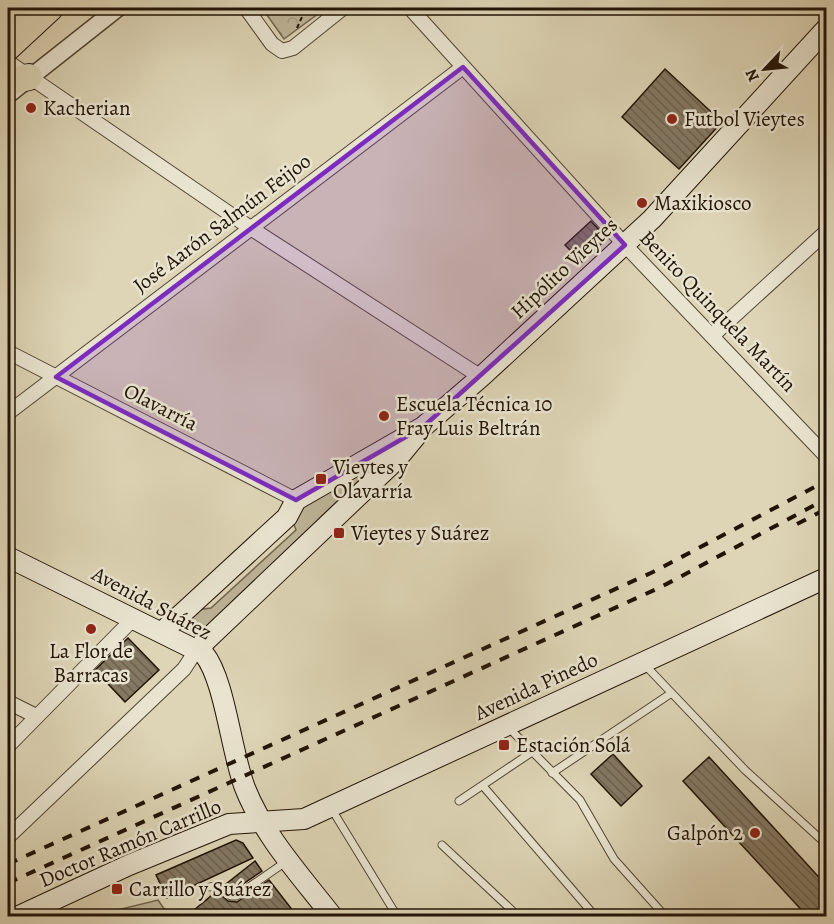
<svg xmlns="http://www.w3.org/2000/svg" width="834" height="924" font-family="Alegreya,serif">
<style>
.grass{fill:#bdb498;stroke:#6f644f;stroke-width:1.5}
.park{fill:url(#park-crowns);stroke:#6f644f;stroke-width:1.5}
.building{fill:url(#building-back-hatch);stroke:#211306;stroke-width:1.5}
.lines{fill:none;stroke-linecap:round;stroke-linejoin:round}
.service-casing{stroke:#504432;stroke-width:9}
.minor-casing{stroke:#504432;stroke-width:16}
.tertiary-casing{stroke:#504432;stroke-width:19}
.secondary-casing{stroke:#211306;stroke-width:22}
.motorway-casing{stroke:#211306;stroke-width:28}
.path{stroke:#211306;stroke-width:2;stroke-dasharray:4.5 3;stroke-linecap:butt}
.service{stroke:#e9e4d0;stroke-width:7}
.minor{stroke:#e9e4d0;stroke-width:14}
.tertiary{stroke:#e9e4d0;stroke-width:16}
.secondary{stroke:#e9e4d0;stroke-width:20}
.motorway{stroke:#ddd5b6;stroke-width:26}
.rail{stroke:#211306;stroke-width:4;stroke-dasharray:10 10;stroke-linecap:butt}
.marked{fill:#7b2cbf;fill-opacity:0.2;stroke:#7b2cbf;stroke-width:4.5;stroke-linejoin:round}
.poi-dot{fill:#8f2418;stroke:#e9e4d0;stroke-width:2}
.labels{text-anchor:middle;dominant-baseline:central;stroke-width:5;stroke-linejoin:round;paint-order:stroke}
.poi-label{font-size:21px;fill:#211306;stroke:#e9e4d0;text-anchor:start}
.street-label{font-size:21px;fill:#211306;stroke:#e9e4d0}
</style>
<defs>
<pattern id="park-crowns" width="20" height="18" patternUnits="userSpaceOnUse" patternTransform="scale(1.5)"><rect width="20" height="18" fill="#bdb498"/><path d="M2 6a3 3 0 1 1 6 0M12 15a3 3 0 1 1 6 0" fill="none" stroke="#a29a82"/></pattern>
<pattern id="building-back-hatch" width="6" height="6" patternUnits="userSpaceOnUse" patternTransform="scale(1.5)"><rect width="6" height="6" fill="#837862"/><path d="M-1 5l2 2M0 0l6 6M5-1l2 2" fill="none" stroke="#6b614f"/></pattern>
</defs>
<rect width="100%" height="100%" fill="#ddd5b6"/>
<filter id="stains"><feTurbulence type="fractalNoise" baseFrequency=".00333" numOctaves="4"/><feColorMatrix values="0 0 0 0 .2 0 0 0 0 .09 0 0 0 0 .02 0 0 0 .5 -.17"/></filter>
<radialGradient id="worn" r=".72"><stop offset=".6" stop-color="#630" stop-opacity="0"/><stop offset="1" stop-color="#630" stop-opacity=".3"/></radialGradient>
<path class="grass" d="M375 465 204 629 186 621 196 610 211 608 296 530 293 522 301 505Z"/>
<g class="park">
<path d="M262 8H326L284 39Z"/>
<path d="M158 900 169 916H94L97 915Z"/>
</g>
<g class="building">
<path d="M665 69 722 122 679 169 622 117Z"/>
<path d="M591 221 602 233 601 244 582 262 565 245Z"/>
<path d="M128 638 159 670 125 702 95 670Z"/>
<path d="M613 754 642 786 621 806 591 774Z"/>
<path d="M709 757 826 885V916H807L683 781Z"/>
<path d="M236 840 243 843 253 858 167 898 156 875Z"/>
<path d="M255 861 262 871 234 890 226 884Z"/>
<path d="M269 880 297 916H199L194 910 217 891 228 901 237 902Z"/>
</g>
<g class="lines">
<g class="service-casing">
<g id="service">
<path d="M645 665 745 770 826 844"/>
<path d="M509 728 580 800 614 859 665 916"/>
<path d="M552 773 670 694"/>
<path d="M483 786 595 916"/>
<path d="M459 801 532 752"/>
<path d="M331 808 397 916"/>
<path d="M442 845 518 916"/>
<path d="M210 887 218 885 231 896H236L287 861"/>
</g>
</g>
<g class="minor-casing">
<g id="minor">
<path d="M246 8 272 44 282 51 293 48 343 8"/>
<path d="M410 8 625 245 826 456"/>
<path d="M8 62 249 227 481 377"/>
<path d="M713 335 826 232"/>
<path d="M8 352 296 500"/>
<path d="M8 413 463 67"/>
<path d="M8 702 36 716"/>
<path d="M8 746 134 618"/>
<path d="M8 837 184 669 197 649"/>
</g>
</g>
<g class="tertiary-casing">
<path id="tertiary" d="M8 95 118 8"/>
</g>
<g class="secondary-casing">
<g id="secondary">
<path d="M8 557 204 654C225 680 231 752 245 788 264 836 301 876 332 916"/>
<path d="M162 632 287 517 296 500 423 427 481 377 652 219 826 29"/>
<path d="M197 649 397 459 416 436"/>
<path d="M19 916 129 865 229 824 304 819 826 578"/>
</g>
</g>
<g class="motorway-casing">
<g id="motorway">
<path d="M8 14 17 8"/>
<path d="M8 47 50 8"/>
<path d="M8 82 29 77"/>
</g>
</g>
<g class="path">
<path d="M68 13 76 8"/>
<path d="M297 28 306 8"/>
</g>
<use href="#service" class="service"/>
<use href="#minor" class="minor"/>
<use href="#tertiary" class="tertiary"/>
<use href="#secondary" class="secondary"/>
<use href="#motorway" class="motorway"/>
<g class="rail">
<path d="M797 524 826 509"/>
<path d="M8 864 653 572 826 481"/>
<path d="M8 883 661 587 826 499"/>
</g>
</g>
<path class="marked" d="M463 67 625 245 423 427 296 500 56 377Z"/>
<g class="poi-dot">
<circle cx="31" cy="108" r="6"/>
<circle cx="672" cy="119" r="6"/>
<circle cx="642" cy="203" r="6"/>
<circle cx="384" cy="416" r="6"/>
<rect x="315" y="473" width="12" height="12" rx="3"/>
<rect x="333" y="527" width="12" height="12" rx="3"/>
<circle cx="91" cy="629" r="6"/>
<rect x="498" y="739" width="12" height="12" rx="3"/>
<circle cx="755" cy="833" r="6"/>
<rect x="111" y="883" width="12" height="12" rx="3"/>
</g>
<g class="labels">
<g class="poi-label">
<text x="43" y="108">Kacherian</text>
<text x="684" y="119">Futbol Vieytes</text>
<text x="654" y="203">Maxikiosco</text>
<text x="396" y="404">Escuela Técnica 10<tspan x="396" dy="24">Fray Luis Beltrán</tspan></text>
<text x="333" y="467">Vieytes y<tspan x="333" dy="24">Olavarría</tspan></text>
<text x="351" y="533">Vieytes y Suárez</text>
<text x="91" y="651" text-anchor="middle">La Flor de<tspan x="91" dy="24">Barracas</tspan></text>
<text x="516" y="745">Estación Solá</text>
<text x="743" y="833" text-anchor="end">Galpón 2</text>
<text x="129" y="889">Carrillo y Suárez</text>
</g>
<g class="street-label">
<text transform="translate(222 223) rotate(-37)">José Aarón Salmún Feijoo</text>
<text transform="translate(564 268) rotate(-43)">Hipólito Vieytes</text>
<text transform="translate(718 311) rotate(46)">Benito Quinquela Martín</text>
<text transform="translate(161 407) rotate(27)">Olavarría</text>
<text transform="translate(152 603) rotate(28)">Avenida Suárez</text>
<text transform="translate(536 686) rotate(-25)">Avenida Pinedo</text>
<text transform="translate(130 843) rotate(-23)">Doctor Ramón Carrillo</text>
</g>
</g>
<rect width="834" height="924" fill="none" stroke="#ddd5b6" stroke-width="30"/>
<rect x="9" y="9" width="816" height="906" fill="none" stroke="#211306" stroke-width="3"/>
<rect x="15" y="15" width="804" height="894" fill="none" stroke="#211306" stroke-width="1.5"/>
<g transform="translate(765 69) rotate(244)" stroke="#e9e4d0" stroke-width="4.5" paint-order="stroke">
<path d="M0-4.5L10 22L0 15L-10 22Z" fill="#211306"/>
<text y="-9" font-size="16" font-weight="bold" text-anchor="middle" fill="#211306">N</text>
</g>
<rect width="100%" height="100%" filter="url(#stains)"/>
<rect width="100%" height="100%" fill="url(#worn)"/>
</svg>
